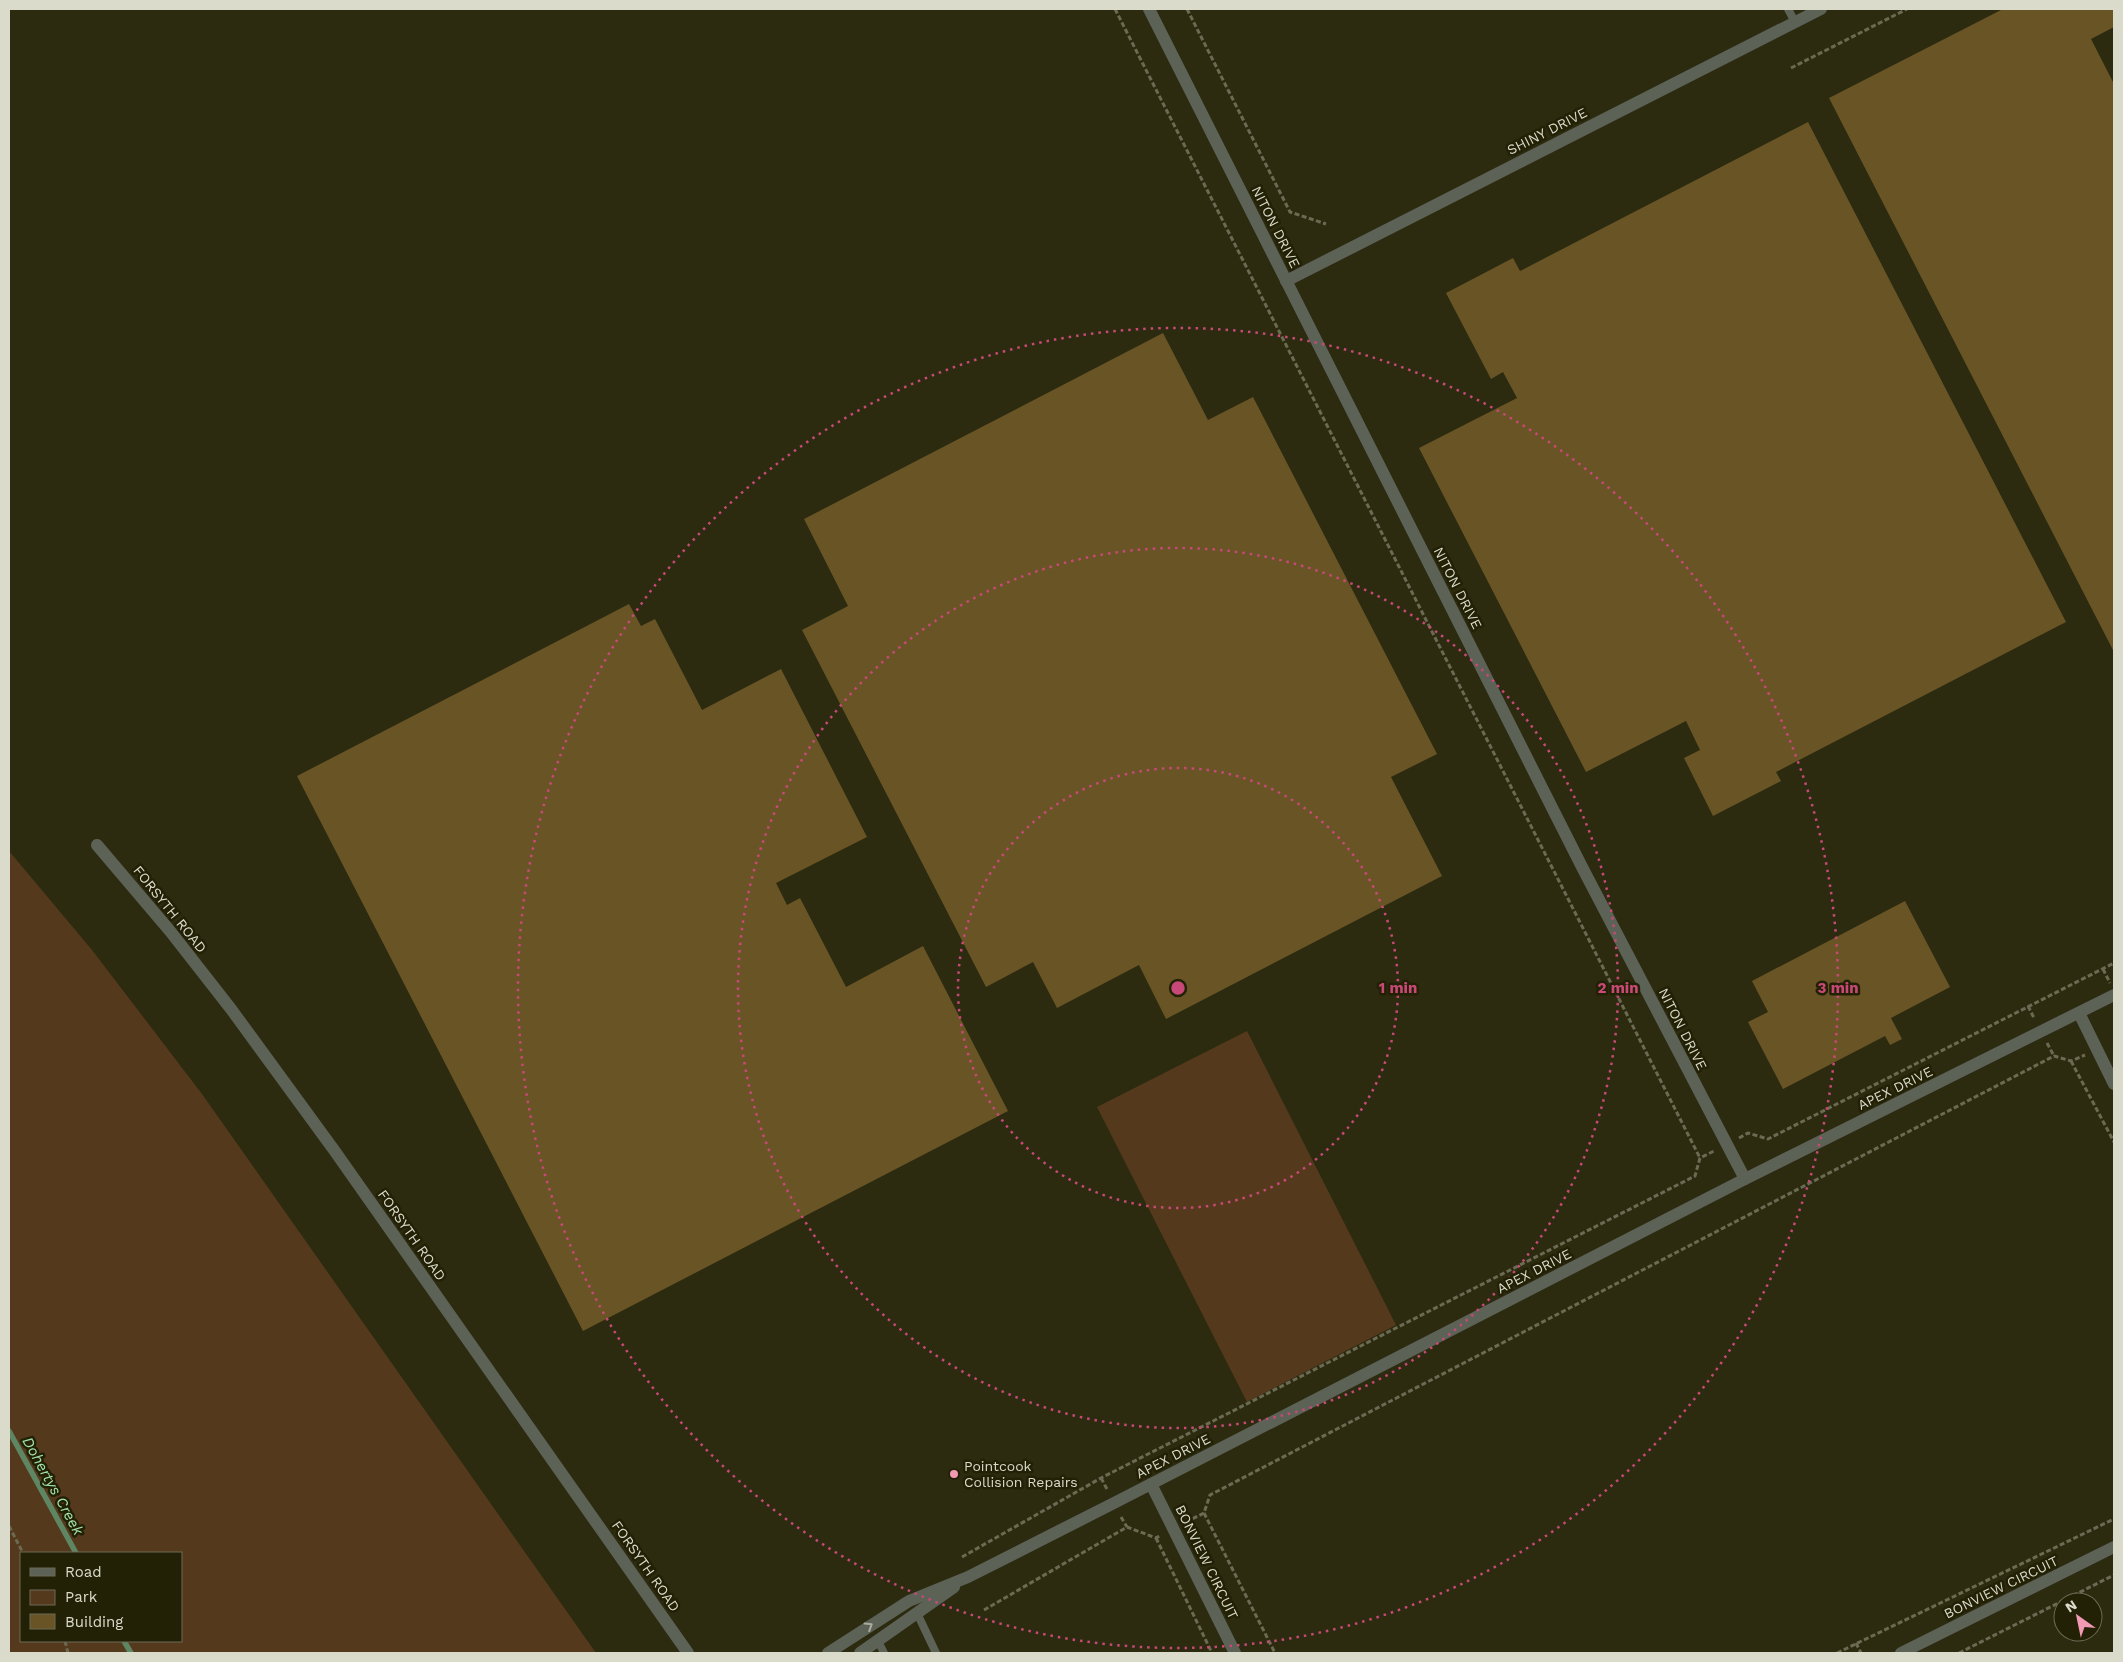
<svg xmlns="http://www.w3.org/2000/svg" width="2123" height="1662" font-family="'Work Sans',sans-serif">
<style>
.green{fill:#55391c;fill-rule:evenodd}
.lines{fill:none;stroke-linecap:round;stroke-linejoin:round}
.stream{stroke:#5f8663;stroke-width:5.5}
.building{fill:#695426}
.path{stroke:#6b6a53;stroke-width:3;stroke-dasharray:5 2.5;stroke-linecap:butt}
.service{stroke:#5d6257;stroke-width:8}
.minor{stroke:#5d6257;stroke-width:12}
.oneway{stroke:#a9ab9d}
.ring{fill:none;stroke:#c84977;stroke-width:2.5;stroke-dasharray:2.5 5}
.poi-dot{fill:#f19ab3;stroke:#222106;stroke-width:2}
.labels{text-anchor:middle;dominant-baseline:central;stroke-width:5;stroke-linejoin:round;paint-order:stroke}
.street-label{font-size:14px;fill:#dbdbcb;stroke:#222106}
.poi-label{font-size:14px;fill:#dbdbcb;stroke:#222106;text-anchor:start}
.water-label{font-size:15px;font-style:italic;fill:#a3e1aa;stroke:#222106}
.centre{fill:#c84977;stroke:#222106;stroke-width:2.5}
.ring-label{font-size:15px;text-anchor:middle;font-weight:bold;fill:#c84977;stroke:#222106;stroke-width:5;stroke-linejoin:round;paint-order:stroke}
</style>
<rect width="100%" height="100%" fill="#2c2b10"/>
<g class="green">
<path d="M9 851 92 950 202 1094 596 1653H9ZM21 1553H181V1641H21Z"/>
<path d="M1247 1031 1396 1325 1247 1402 1097 1107Z"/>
</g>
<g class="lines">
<g class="stream">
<path d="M9 1431 76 1553"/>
<path d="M124 1641 131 1653"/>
</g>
</g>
<g class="building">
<path d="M2003 9H2113L2114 12V27L2091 39 2114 84V652L1829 98Z"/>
<path d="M1808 122 2066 622 1776 772 1781 781 1713 816 1684 758 1700 750 1686 721 1586 772 1419 448 1517 398 1503 372 1491 379 1446 293 1513 258 1520 271Z"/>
<path d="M1163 333 1208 420 1253 397 1437 754 1391 777 1442 876 1166 1019 1139 965 1057 1008 1033 962 986 987 802 630 848 606 804 519Z"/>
<path d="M629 604 641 626 655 619 702 710 781 669 867 837 776 883 787 905 800 898 846 987 923 946 1008 1111 583 1331 297 776Z"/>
<path d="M1905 901 1950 987 1891 1018 1902 1039 1890 1045 1885 1036 1783 1089 1748 1022 1768 1012 1752 981Z"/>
</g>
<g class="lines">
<g class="path">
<path d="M1115 9 1700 1158"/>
<path d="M1187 9 1290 212 1326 224"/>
<path d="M1791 68 1907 9"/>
<path d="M2103 969 2110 983"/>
<path d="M2028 1006 2034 1018"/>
<path d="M2047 1043 2054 1056"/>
<path d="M2071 1061 2114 1142"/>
<path d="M1739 1138 1748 1133 1768 1139 2114 963"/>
<path d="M1101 1478 1108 1491"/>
<path d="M1204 1513 1275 1653"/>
<path d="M1121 1517 1127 1527"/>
<path d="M1186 1522 1204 1513 1210 1495 2054 1056 2071 1061 2085 1055"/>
<path d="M9 1526 23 1553"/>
<path d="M1156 1538 1212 1653"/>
<path d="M962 1557 1101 1478 1695 1176 1700 1158 1714 1151"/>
<path d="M984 1610 1127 1527 1156 1538 1161 1535"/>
<path d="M65 1641 68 1653"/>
<path d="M1856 1643 1861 1653"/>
<path d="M1837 1653 2114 1519"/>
<path d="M1959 1653 2114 1575"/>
</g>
<g class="service">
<path d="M1788 9 1795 22"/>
<path d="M917 1613 936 1653"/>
<path d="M878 1641 884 1653"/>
</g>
<g class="minor">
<path d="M1149 9 1582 867 1745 1179"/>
<path d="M1286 281 1821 9"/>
<path d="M97 845 170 931 231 1009 334 1150 688 1653"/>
<path d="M2079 1013 2114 1084"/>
<path d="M1151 1484 1235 1653"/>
<path d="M828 1653 909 1601 968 1577 1114 1503 1745 1179 2114 995"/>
<path d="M860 1653 954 1587"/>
<path d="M1901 1653 2114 1547"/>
</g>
</g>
<defs><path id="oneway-chevron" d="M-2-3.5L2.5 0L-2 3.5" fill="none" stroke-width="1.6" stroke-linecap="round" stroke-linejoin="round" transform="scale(1.25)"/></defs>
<use class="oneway" href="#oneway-chevron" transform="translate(869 1626) rotate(-32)"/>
<g class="ring">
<circle cx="1178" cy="988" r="220"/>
<circle cx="1178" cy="988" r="440"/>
<circle cx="1178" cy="988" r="660"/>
</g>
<circle class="poi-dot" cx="954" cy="1474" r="5"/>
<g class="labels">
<g class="street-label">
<text transform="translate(1547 131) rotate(-27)">SHINY DRIVE</text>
<text transform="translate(1276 227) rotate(63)">NITON DRIVE</text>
<text transform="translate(1458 588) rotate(63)">NITON DRIVE</text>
<text transform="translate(170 909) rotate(51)">FORSYTH ROAD</text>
<text transform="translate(1683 1029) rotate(63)">NITON DRIVE</text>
<text transform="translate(1895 1088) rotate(-26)">APEX DRIVE</text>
<text transform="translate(412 1235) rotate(55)">FORSYTH ROAD</text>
<text transform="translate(1534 1271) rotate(-27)">APEX DRIVE</text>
<text transform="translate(1173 1456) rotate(-27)">APEX DRIVE</text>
<text transform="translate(1207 1562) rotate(64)">BONVIEW CIRCUIT</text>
<text transform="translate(646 1566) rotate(55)">FORSYTH ROAD</text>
<text transform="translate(2001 1587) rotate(-26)">BONVIEW CIRCUIT</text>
</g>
<g class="poi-label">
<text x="964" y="1466">Pointcook<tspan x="964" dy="16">Collision Repairs</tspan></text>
</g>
<g class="water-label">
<text transform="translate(53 1486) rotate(61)">Dohertys Creek</text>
</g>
</g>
<circle cx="1178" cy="988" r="8" class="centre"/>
<g class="ring-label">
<text x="1398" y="993">1 min</text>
<text x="1618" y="993">2 min</text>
<text x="1838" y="993">3 min</text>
</g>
<rect width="2123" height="1662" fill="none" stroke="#dbdbcb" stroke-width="20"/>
<rect x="20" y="1552" width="162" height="90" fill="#222106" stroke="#6c6b55"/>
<rect x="30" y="1568" width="25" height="8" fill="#5d6257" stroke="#6c6b55"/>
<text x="65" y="1577" font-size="15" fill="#dbdbcb">Road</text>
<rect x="30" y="1590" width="25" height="15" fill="#55391c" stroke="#6c6b55"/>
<text x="65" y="1602" font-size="15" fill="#dbdbcb">Park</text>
<rect x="30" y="1614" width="25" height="15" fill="#695426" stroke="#6c6b55"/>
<text x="65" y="1627" font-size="15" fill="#dbdbcb">Building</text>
<g transform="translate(2078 1617) rotate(327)"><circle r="24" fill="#222106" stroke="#6c6b55"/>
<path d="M0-4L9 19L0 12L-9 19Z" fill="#f19ab3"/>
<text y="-8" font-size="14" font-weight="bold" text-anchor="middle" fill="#dbdbcb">N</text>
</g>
</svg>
